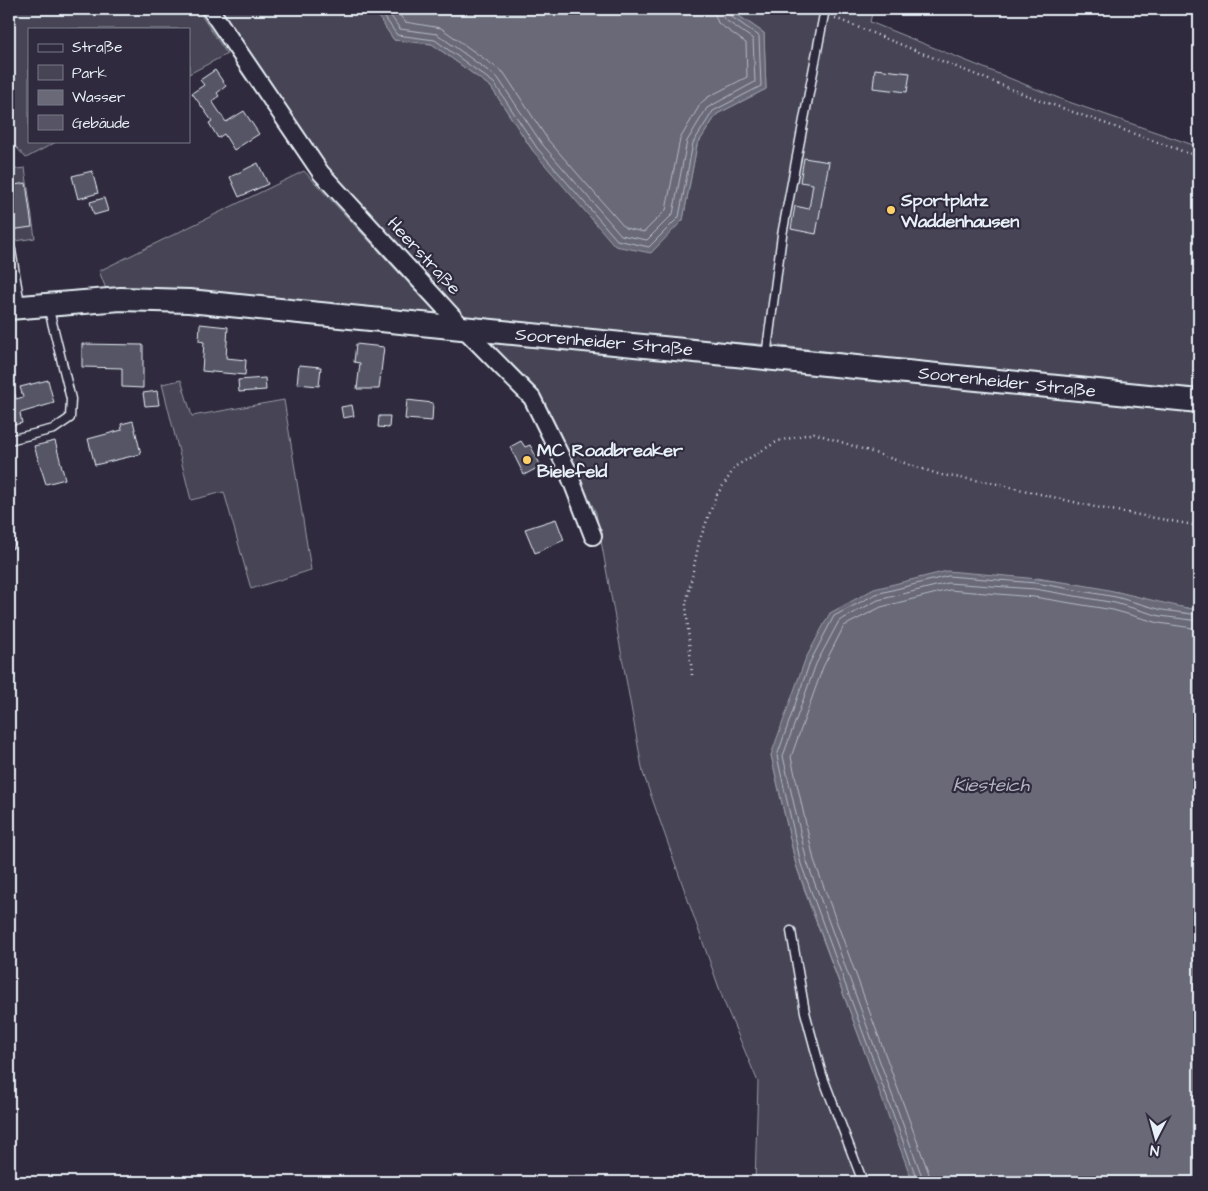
<svg xmlns="http://www.w3.org/2000/svg" width="1208" height="1191" font-family="'Architects Daughter',sans-serif">
<style>
.green{fill:#464455;stroke:#979aa6}
.water{fill:#696978;stroke:#9c9fab}
.lines{fill:none;stroke-linecap:round;stroke-linejoin:round}
.shore{stroke:#b5bbc5;stroke-width:1}
.building{fill:#575565;stroke:#e8f1f8}
.service-casing{stroke:#e8f1f8;stroke-width:11}
.minor-casing{stroke:#e8f1f8;stroke-width:20}
.secondary-casing{stroke:#e8f1f8;stroke-width:26}
.path{stroke:#e8f1f8;stroke-width:2.5;stroke-dasharray:1 4;stroke-linecap:butt}
.service{stroke:#2f2a3d;stroke-width:8}
.minor{stroke:#2f2a3d;stroke-width:16}
.secondary{stroke:#2f2a3d;stroke-width:22}
.poi-dot{fill:#ffd166;stroke:#2f2a3d;stroke-width:2}
.labels{text-anchor:middle;dominant-baseline:central;stroke-width:4.5;stroke-linejoin:round;paint-order:stroke}
.poi-label{font-size:18px;font-weight:bold;fill:#e8f1f8;stroke:#2f2a3d;text-anchor:start}
.street-label{font-size:18px;fill:#e8f1f8;stroke:#2f2a3d}
.water-label{font-size:19px;font-style:italic;fill:#afb4be;stroke:#2f2a3d}
</style>
<rect width="100%" height="100%" fill="#2f2a3d"/>
<filter id="ink" filterUnits="userSpaceOnUse"><feTurbulence type="fractalNoise" baseFrequency=".02" numOctaves="2"/><feDisplacementMap in="SourceGraphic" scale="10" xChannelSelector="R" yChannelSelector="G"/><feConvolveMatrix kernelMatrix="1 2 1 2 8 2 1 2 1" color-interpolation-filters="sRGB"/></filter>
<g filter="url(#ink)">
<g class="green">
<path d="M9 9H197L227 54 189 74V29H29V141H58L26 158 9 139Z"/>
<path d="M221 9H373L394 40 432 44 491 87 533 151 683 220 697 145 717 114 766 89 764 33 729 9H873L870 22 1066 101 1199 147V394L772 345 470 324 326 165Z"/>
<path d="M25 168 35 238 9 242V170Z"/>
<path d="M304 171 442 319 106 289 99 271Z"/>
<path d="M483 339 1199 411V610L1163 605 1117 592 1037 578 771 755 796 865 809 903 914 1182H755L758 1082 724 1002 643 773 596 513 542 401Z"/>
<path d="M181 380 192 416 284 400 311 570 251 589 224 492 191 500 162 384Z"/>
</g>
<g class="water">
<path d="M373 9H729L764 33 766 89 717 114 697 145 683 220 651 253 615 246 533 151 491 87 432 44 394 40Z"/>
<path d="M947 571C1004 576 1062 579 1118 592 1145 598 1171 606 1199 610V1182H914L910 1175 796 865 771 755 805 660 830 613 874 589Z"/>
</g>
<g class="lines">
<g class="shore">
<path d="M379 9 397 35 435 40 494 83 537 148 617 240 649 247 679 217 693 143 713 111 761 86 759 36 729 15 727 9"/>
<path d="M386 9 400 29 437 34 498 78 542 144 621 235 647 240 673 214 687 141 707 108 755 82 753 39 724 19 720 9"/>
<path d="M395 9 405 22 441 28 504 73 548 140 625 228 644 232 666 210 680 139 701 103 708 97 747 77 746 43 718 23 713 9"/>
<path d="M918 1182 801 864 777 756 810 662 834 616 876 594 948 576 1036 583 1116 597 1162 610 1199 615"/>
<path d="M924 1182 807 862 783 756 816 664 839 621 878 600 948 583 1035 589 1115 603 1160 616 1199 621"/>
<path d="M932 1182 814 860 791 757 823 667 844 626 881 607 949 590 1034 597 1113 610 1159 623 1199 629"/>
</g>
</g>
<g class="building">
<path d="M875 69 910 73 907 92 873 88Z"/>
<path d="M215 70 226 86 217 93 219 96 212 101 226 122 244 111 259 134 234 150 224 134 218 138 209 123 212 121 192 93 204 85 200 80Z"/>
<path d="M804 158 829 162 816 234 791 229 795 206 809 209 813 184 800 182Z"/>
<path d="M258 163 268 184 239 197 230 177Z"/>
<path d="M92 171 98 193 78 199 72 176Z"/>
<path d="M26 183 32 227 10 230 9 186Z"/>
<path d="M104 198 108 211 94 215 90 202Z"/>
<path d="M200 324 228 327 226 358 246 360 245 375 202 371 204 342 199 341Z"/>
<path d="M82 344 143 345V388L122 387V368L82 367Z"/>
<path d="M356 344 384 347 379 389H357L360 363 354 362Z"/>
<path d="M299 365 321 367 319 386 297 384Z"/>
<path d="M265 378 266 390 239 392 238 380Z"/>
<path d="M48 380 54 403 20 413 22 423 9 426V386H13L16 399 23 397 20 387Z"/>
<path d="M157 391 159 405 145 406 143 393Z"/>
<path d="M407 400 433 403 432 421 405 419Z"/>
<path d="M352 405 354 416 343 418 341 407Z"/>
<path d="M379 416H390L389 428 378 427Z"/>
<path d="M133 421 141 454 95 465 88 439 122 430 121 424Z"/>
<path d="M55 441 65 479 46 484 34 446Z"/>
<path d="M521 441 525 447 530 445 541 466 524 475 510 447Z"/>
<path d="M556 519 564 540 535 553 525 529Z"/>
</g>
<g class="lines">
<g class="service-casing">
<g id="service">
<path d="M11 250 20 304"/>
<path d="M766 357 782 235 825 9"/>
<path d="M9 440 54 429 70 418 71 399 48 306"/>
<path d="M9 544H10"/>
<path d="M791 931 805 1012 822 1075 863 1182"/>
</g>
</g>
<g class="minor-casing">
<path id="minor" d="M210 9 321 173 465 330 532 398 567 469 593 536"/>
</g>
<g class="secondary-casing">
<path id="secondary" d="M9 308 121 299 189 301 1199 401"/>
</g>
<g class="path">
<path d="M835 18 1031 97 1199 157"/>
<path d="M692 675 686 605 699 542 716 496 736 466 778 441 814 433 941 475 989 482 1095 507 1199 526"/>
</g>
<use href="#service" class="service"/>
<use href="#minor" class="minor"/>
<use href="#secondary" class="secondary"/>
</g>
</g>
<g class="poi-dot">
<circle cx="891" cy="210" r="5"/>
<circle cx="527" cy="460" r="5"/>
</g>
<g class="labels">
<g class="poi-label">
<text x="901" y="200">Sportplatz<tspan x="901" dy="21">Waddenhausen</tspan></text>
<text x="537" y="450">MC Roadbreaker<tspan x="537" dy="21">Bielefeld</tspan></text>
</g>
<g class="street-label">
<text transform="translate(424 256) rotate(47)">Heerstraße</text>
<text transform="translate(604 342) rotate(5)">Soorenheider Straße</text>
<text transform="translate(1007 382) rotate(6)">Soorenheider Straße</text>
</g>
<g class="water-label">
<text x="991" y="785">Kiesteich</text>
</g>
</g>
<rect width="1208" height="1191" fill="none" stroke="#2f2a3d" stroke-width="30"/>
<rect x="15" y="15" width="1178" height="1161" fill="none" stroke="#e8f1f8" stroke-width="2" filter="url(#ink)"/>
<rect x="28" y="28" width="162" height="115" fill="#2f2a3d" stroke="#797a88"/>
<rect x="38" y="44" width="25" height="8" fill="#2f2a3d" stroke="#797a88"/>
<text x="72" y="52" font-size="15" fill="#e8f1f8">Straße</text>
<rect x="38" y="65" width="25" height="15" fill="#464455" stroke="#797a88"/>
<text x="72" y="78" font-size="15" fill="#e8f1f8">Park</text>
<rect x="38" y="90" width="25" height="15" fill="#696978" stroke="#797a88"/>
<text x="72" y="102" font-size="15" fill="#e8f1f8">Wasser</text>
<rect x="38" y="115" width="25" height="15" fill="#575565" stroke="#797a88"/>
<text x="72" y="128" font-size="15" fill="#e8f1f8">Gebäude</text>
<g transform="translate(1156 1138) rotate(186)" stroke="#2f2a3d" stroke-width="4" paint-order="stroke">
<path d="M0-4L9 19L0 12L-9 19Z" fill="#e8f1f8"/>
<text y="-8" font-size="14" font-weight="bold" text-anchor="middle" fill="#e8f1f8">N</text>
</g>
</svg>
